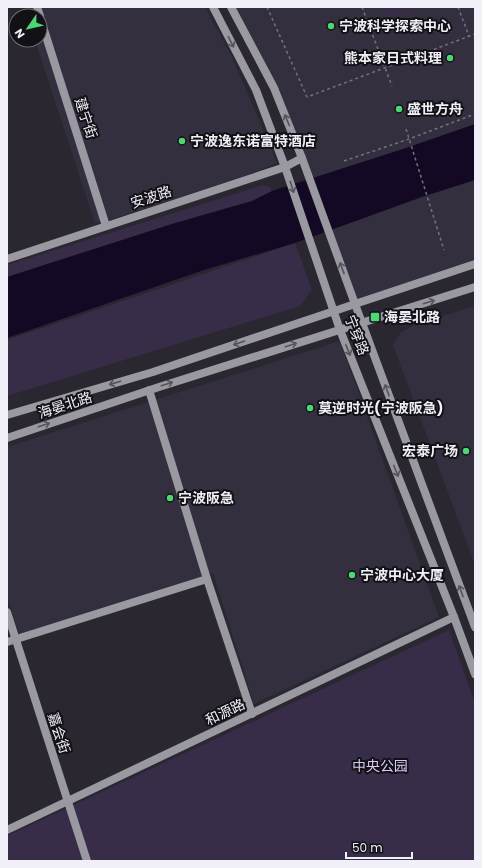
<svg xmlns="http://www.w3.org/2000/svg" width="482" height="868" font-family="Poppins,'Noto Sans SC',sans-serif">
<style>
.built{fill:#342f3f}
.green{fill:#372d49}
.water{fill:#140924}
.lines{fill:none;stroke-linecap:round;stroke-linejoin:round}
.path{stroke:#74727b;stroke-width:1.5;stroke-dasharray:3 3;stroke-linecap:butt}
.secondary{stroke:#9a98a1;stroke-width:8}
.oneway{stroke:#56545b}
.poi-dot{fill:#4ed675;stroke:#121115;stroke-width:1.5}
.labels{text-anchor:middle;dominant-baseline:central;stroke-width:4;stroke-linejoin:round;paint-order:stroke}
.poi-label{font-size:14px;font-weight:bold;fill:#f1eff7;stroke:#121115;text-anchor:start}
.street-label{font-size:14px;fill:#f1eff7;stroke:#121115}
.park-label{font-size:14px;fill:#d8c8f9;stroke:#121115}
</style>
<rect width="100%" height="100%" fill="#2a2731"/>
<g class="built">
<path d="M23 7H205L232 57 277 163 239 178 106 221 95 223 35 40H40V16H26Z"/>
<path d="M231 7H475V264L355 304 274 88Z"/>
<path d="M475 306V565L393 345 401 332 417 324Z"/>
<path d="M340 341 439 617 254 704 213 573 19 634 7 596V447Z"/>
</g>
<g class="green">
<path d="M383 7H420L388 19Z"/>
<path d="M263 185 270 187 272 191 252 201 172 224 7 277V265Z"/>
<path d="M295 243 312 290 300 306 7 396V340Z"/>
<path d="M449 630 475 703V861H7V836Z"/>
</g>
<path class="water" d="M475 124V180L422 197 295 243 204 270 7 338V277L172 224 252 201 272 191 406 148Z"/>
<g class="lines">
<g class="path">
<path d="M267 7 307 97 475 34"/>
<path d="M362 7 392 86"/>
<path d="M458 7 469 36"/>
<path d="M406 129 444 250"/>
<path d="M344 161 409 139 475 114"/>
</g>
<g class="secondary">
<path d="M37 7 40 16"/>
<path d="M213 7 256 90 285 167 340 330 454 617 475 674"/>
<path d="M231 7 274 88 302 158 355 304 475 627"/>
<path d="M40 17 106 226"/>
<path d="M7 259 285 167 302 158"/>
<path d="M149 390 207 579 252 714"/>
<path d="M7 415 153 372 355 304 475 264"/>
<path d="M7 438 159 387 475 287"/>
<path d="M7 612 87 861"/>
<path d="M7 642 207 579"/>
<path d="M7 830 454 617"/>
</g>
</g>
<defs><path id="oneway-shaft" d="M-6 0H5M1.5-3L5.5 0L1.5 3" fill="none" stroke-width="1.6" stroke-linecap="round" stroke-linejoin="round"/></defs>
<g class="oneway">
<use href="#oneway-shaft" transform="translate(231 42) rotate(63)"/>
<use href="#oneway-shaft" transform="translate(287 120) rotate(-113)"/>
<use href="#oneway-shaft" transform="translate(292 187) rotate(72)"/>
<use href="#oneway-shaft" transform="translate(342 268) rotate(-110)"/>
<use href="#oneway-shaft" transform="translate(429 302) rotate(-17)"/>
<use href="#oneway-shaft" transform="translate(239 343) rotate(161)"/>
<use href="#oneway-shaft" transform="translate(291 345) rotate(-18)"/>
<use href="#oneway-shaft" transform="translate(348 350) rotate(68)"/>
<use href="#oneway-shaft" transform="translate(115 383) rotate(164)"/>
<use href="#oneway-shaft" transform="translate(167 384) rotate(-18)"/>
<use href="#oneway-shaft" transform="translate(387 390) rotate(-110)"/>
<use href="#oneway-shaft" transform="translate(44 425) rotate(-18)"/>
<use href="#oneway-shaft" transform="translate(396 471) rotate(68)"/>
<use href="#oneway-shaft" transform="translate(461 591) rotate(-110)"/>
</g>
<g class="poi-dot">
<circle cx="331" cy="26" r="4"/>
<circle cx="450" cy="58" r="4"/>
<circle cx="399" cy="109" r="4"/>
<circle cx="182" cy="141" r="4"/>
<rect x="370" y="312" width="10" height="10" rx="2"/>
<circle cx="310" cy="408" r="4"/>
<circle cx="466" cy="451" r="4"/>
<circle cx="170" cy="498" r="4"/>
<circle cx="352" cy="575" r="4"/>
</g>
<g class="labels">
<g class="poi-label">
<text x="339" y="26">宁波科学探索中心</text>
<text x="442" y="58" text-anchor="end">熊本家日式料理</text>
<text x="407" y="109">盛世方舟</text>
<text x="190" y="141">宁波逸东诺富特酒店</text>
<text x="384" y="317">海晏北路</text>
<text x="318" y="408">莫逆时光(宁波阪急)</text>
<text x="458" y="451" text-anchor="end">宏泰广场</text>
<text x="178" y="498">宁波阪急</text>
<text x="360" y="575">宁波中心大厦</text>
</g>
<g class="street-label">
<text transform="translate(86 118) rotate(72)">建宁街</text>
<text transform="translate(151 197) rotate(-18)">安波路</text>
<text transform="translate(357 335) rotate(69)">宁穿路</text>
<text transform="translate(65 405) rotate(-18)">海晏北路</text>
<text transform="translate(225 712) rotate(-26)">和源路</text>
<text transform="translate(59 733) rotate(72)">嘉会街</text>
</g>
<g class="park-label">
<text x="380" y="766">中央公园</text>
</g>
</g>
<rect width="482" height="868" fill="none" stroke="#f1eff7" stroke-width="16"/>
<g transform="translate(28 28) rotate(236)"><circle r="19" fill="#121115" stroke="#6b6a6f"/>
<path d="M0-3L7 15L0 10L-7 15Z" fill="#4ed675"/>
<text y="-6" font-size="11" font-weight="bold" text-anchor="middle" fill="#f1eff7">N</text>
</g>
<path d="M346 852v6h66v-6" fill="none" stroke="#f1eff7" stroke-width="2"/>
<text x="352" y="852" font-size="12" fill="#f1eff7" stroke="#121115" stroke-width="3" paint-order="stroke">50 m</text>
</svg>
